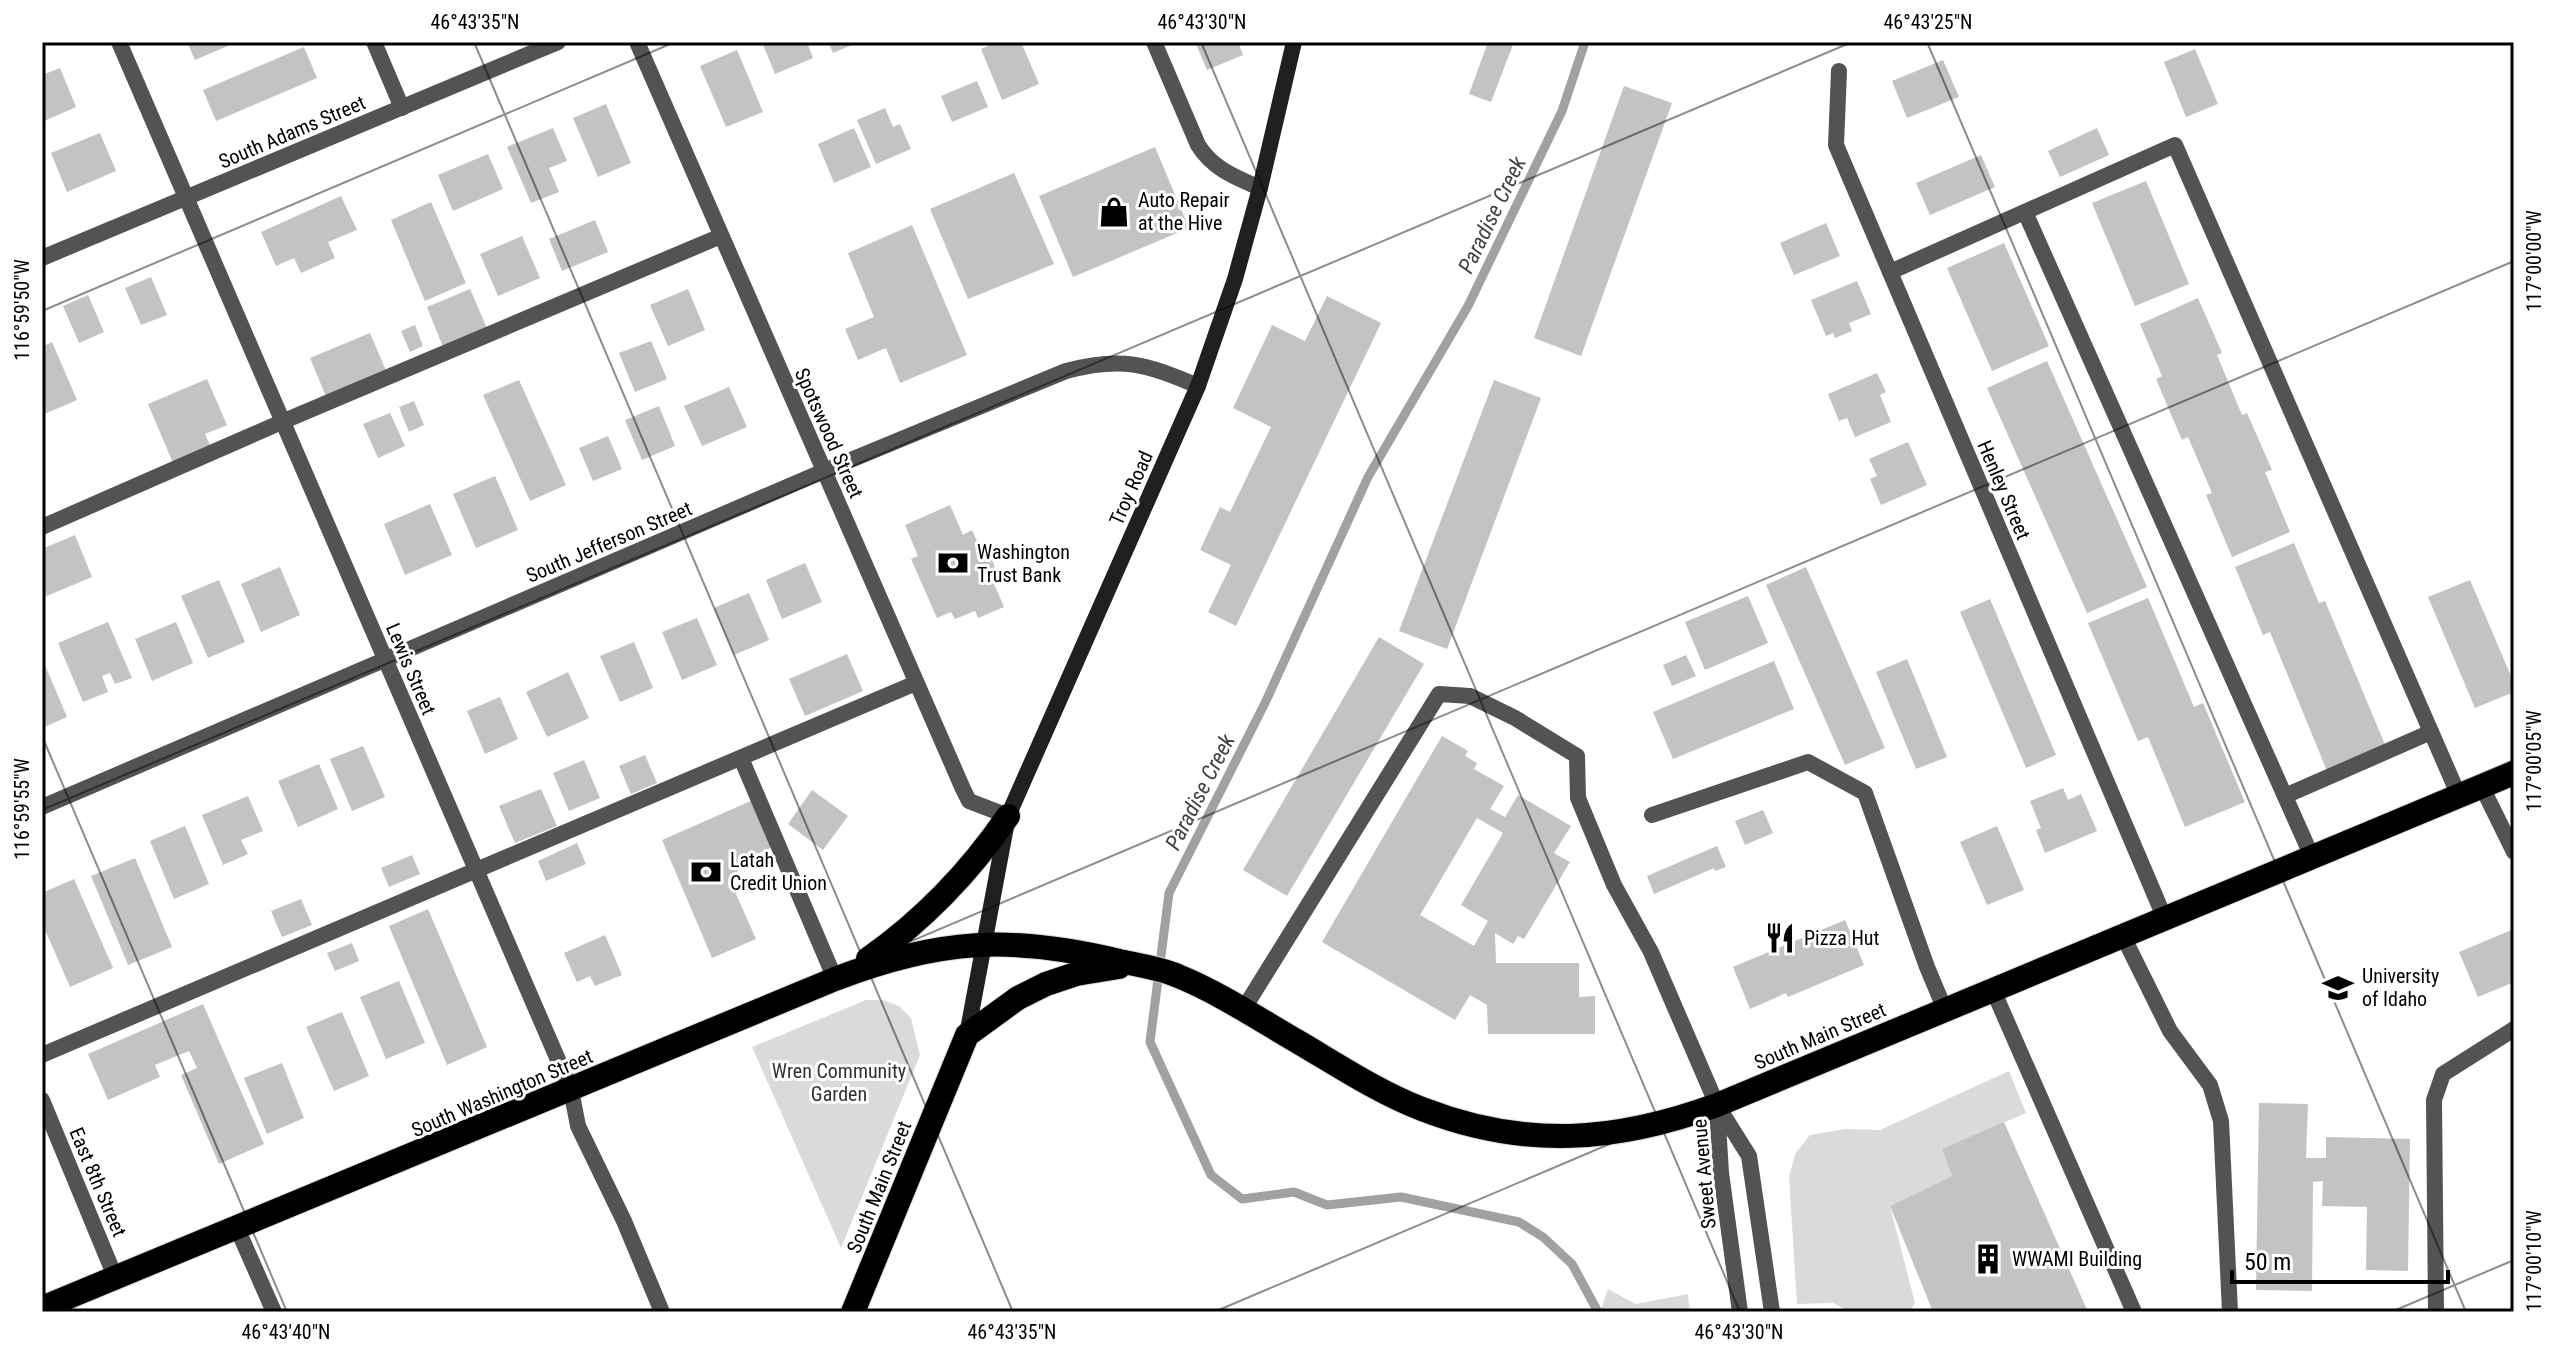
<svg xmlns="http://www.w3.org/2000/svg" width="2556" height="1354" font-family="'Roboto Condensed',sans-serif">
<style>
.green{fill:#dadada}
.lines{fill:none;stroke-linecap:round;stroke-linejoin:round}
.stream{stroke:#a1a1a1;stroke-width:9}
.building{fill:#c3c3c3;fill-rule:evenodd}
.highway-casing{stroke:#dbdbdb;stroke-width:26}
.lane{stroke:#535353;stroke-width:16}
.street{stroke:#535353;stroke-width:16}
.secondary{stroke:#202020;stroke-width:16}
.highway{stroke:#000;stroke-width:24}
.ticks{fill:none;stroke:#000;stroke-width:2;stroke-opacity:0.45}
.labels{text-anchor:middle;dominant-baseline:central;stroke-width:6;stroke-linejoin:round;paint-order:stroke}
.street-label{font-size:20px;fill:#000;stroke:#fff}
.poi-label{font-size:20px;fill:#000;stroke:#fff;text-anchor:start}
.park-label{font-size:20px;fill:#313131;stroke:#fff}
.water-label{font-size:22px;font-style:italic;fill:#424242;stroke:#fff}
.neatline{fill:none;stroke:#000;stroke-width:3}
.ticks-label{font-size:20px;text-anchor:middle;fill:#000}
</style>
<rect width="100%" height="100%" fill="#fff"/>
<g class="green">
<path d="M866 1000H883L899 1006 911 1018 920 1055 841 1248 752 1047Z"/>
<path d="M2009 1071 2026 1113 1943 1149 1952 1176 1890 1206 1915 1303 1909 1312H1851L1833 1303 1797 1304 1789 1177 1795 1154 1810 1135 1845 1129 1880 1130Z"/>
<path d="M1608 1289 1636 1304 1688 1294 1690 1312H1600Z"/>
</g>
<g class="lines">
<path class="stream" d="M1585 42 1562 111 1468 306 1368 477 1265 703 1169 893 1150 1042 1211 1175 1242 1199 1294 1192 1327 1205 1401 1197 1519 1222 1543 1237 1572 1264 1598 1312"/>
</g>
<g class="building">
<path d="M187 42H237L195 60Z"/>
<path d="M762 42H807L813 58 775 74Z"/>
<path d="M828 42H859L833 53Z"/>
<path d="M998 42H1021L1039 84 1002 100 981 49Z"/>
<path d="M1195 42H1238L1243 55 1207 70Z"/>
<path d="M1488 42H1514L1491 102 1469 94Z"/>
<path d="M304 47 317 78 216 121 203 90Z"/>
<path d="M2195 49 2218 104 2186 117 2164 62Z"/>
<path d="M737 50 763 112 726 127 700 66Z"/>
<path d="M1943 60 1959 97 1907 118 1892 81Z"/>
<path d="M60 68 76 107 42 122V75Z"/>
<path d="M977 81 988 107 952 122 941 96Z"/>
<path d="M1624 86 1672 103 1581 356 1534 338Z"/>
<path d="M606 104 631 163 598 177 573 118Z"/>
<path d="M885 108 893 127 900 124 911 149 876 164 857 120Z"/>
<path d="M553 128 567 161 549 168 559 192 531 203 507 147Z"/>
<path d="M854 128 871 167 834 183 818 144Z"/>
<path d="M2097 128 2109 155 2060 177 2048 151Z"/>
<path d="M100 133 116 171 67 192 51 153Z"/>
<path d="M1155 147 1189 228 1073 277 1039 196Z"/>
<path d="M488 154 503 189 453 211 438 175Z"/>
<path d="M1981 155 1995 187 1930 215 1916 183Z"/>
<path d="M1014 173 1054 264 968 299 930 209Z"/>
<path d="M2146 181 2189 284 2135 306 2092 203Z"/>
<path d="M341 196 357 230 328 242 335 258 301 273 294 258 276 266 261 232Z"/>
<path d="M431 202 466 283 425 301 391 220Z"/>
<path d="M595 220 608 252 562 271 549 239Z"/>
<path d="M1826 223 1840 256 1794 275 1780 243Z"/>
<path d="M912 225 967 355 900 383 886 348 858 360 845 329 874 317 848 253Z"/>
<path d="M522 236 540 278 498 296 480 254Z"/>
<path d="M2004 243 2049 346 1992 371 1947 268Z"/>
<path d="M151 277 167 315 141 325 125 288Z"/>
<path d="M1857 281 1871 314 1849 323 1852 331 1835 338 1833 333 1826 336 1811 300Z"/>
<path d="M470 289 487 328 443 347 427 307Z"/>
<path d="M688 289 705 330 668 346 650 305Z"/>
<path d="M88 295 104 332 79 343 63 306Z"/>
<path d="M1327 296 1381 323 1236 626 1208 612 1231 565 1200 550 1220 507 1230 512 1271 427 1233 408 1272 325 1305 341Z"/>
<path d="M2198 298 2222 353 2217 355 2242 415 2247 413 2272 470 2265 472 2290 532 2232 557 2206 495 2212 493 2188 437 2182 440 2156 379 2162 376 2140 324Z"/>
<path d="M415 325 423 346 410 352 401 331Z"/>
<path d="M370 333 387 373 327 399 310 358Z"/>
<path d="M651 341 667 379 635 392 619 353Z"/>
<path d="M52 342 77 400 42 415V347Z"/>
<path d="M2047 361 2147 587 2087 613 1987 388Z"/>
<path d="M1877 373 1886 392 1880 395 1891 422 1855 437 1847 418 1839 421 1828 394Z"/>
<path d="M207 379 227 425 205 434 211 447 173 463 148 404Z"/>
<path d="M519 380 566 485 530 501 483 395Z"/>
<path d="M1494 380 1541 398 1447 649 1399 631Z"/>
<path d="M729 387 747 427 702 446 684 406Z"/>
<path d="M414 401 424 425 409 432 399 407Z"/>
<path d="M659 406 675 446 642 460 625 420Z"/>
<path d="M390 413 405 446 378 458 363 424Z"/>
<path d="M608 436 622 469 593 481 579 448Z"/>
<path d="M1908 442 1927 485 1881 505 1870 479 1877 476 1869 459Z"/>
<path d="M495 476 518 530 476 548 453 494Z"/>
<path d="M430 504 452 555 405 575 384 524Z"/>
<path d="M950 505 963 535 972 530 980 548 986 546 995 567 988 570 1004 607 978 618 975 611 955 619 951 612 937 618 911 559 918 556 905 525Z"/>
<path d="M75 535 92 577 42 598V549Z"/>
<path d="M2294 543 2319 603 2325 601 2386 747 2327 771 2270 632 2263 635 2235 567Z"/>
<path d="M805 563 822 602 782 619 766 580Z"/>
<path d="M280 567 300 615 261 632 241 584Z"/>
<path d="M1806 567 1885 748 1845 765 1766 585Z"/>
<path d="M219 580 245 642 208 658 181 596Z"/>
<path d="M2470 580 2514 683V692L2475 708 2428 597Z"/>
<path d="M749 593 769 640 734 655 714 608Z"/>
<path d="M1748 596 1768 643 1705 670 1685 622Z"/>
<path d="M2148 598 2194 707 2203 703 2245 802 2185 827 2148 737 2138 741 2088 623Z"/>
<path d="M1990 599 2056 755 2026 768 1960 612Z"/>
<path d="M697 618 717 665 682 680 662 632Z"/>
<path d="M108 622 132 678 115 684 110 673 102 676 108 692 83 702 58 643Z"/>
<path d="M176 622 193 663 152 681 135 639Z"/>
<path d="M1379 637 1424 664 1287 896 1243 870Z"/>
<path d="M634 642 653 688 620 702 600 656Z"/>
<path d="M847 654 863 691 805 716 789 679Z"/>
<path d="M1686 655 1696 676 1672 686 1663 665Z"/>
<path d="M42 658 67 717 42 728Z"/>
<path d="M1907 659 1947 757 1916 769 1876 672Z"/>
<path d="M1774 661 1794 709 1673 759 1653 712Z"/>
<path d="M568 672 589 718 547 737 526 692Z"/>
<path d="M500 697 518 739 485 754 467 711Z"/>
<path d="M1442 736 1468 751 1465 756 1477 763 1474 769 1504 786 1490 809 1505 817 1518 795 1571 826 1554 853 1570 862 1524 939 1518 936 1513 944 1495 933 1496 963H1579V997L1595 996V1034H1488L1487 1005 1470 995 1455 1020 1322 942ZM1477 818 1503 833 1461 905 1488 921 1474 946 1420 915Z"/>
<path d="M363 746 385 797 352 811 330 759Z"/>
<path d="M645 755 657 783 631 794 619 766Z"/>
<path d="M584 760 600 798 569 811 553 773Z"/>
<path d="M319 764 338 809 298 827 278 781Z"/>
<path d="M2063 788 2068 800 2081 794 2097 831 2045 853 2036 830 2041 828 2030 801Z"/>
<path d="M541 789 557 826 515 843 499 806Z"/>
<path d="M812 790 848 816 823 850 788 824Z"/>
<path d="M248 796 263 831 241 840 248 854 223 865 202 815Z"/>
<path d="M753 800 773 847 742 860 732 885 756 939 712 958 662 840Z"/>
<path d="M1763 810 1773 833 1745 845 1735 821Z"/>
<path d="M185 826 209 884 174 899 150 841Z"/>
<path d="M1997 826 2024 890 1987 905 1960 842Z"/>
<path d="M577 843 586 864 546 881 538 861Z"/>
<path d="M1717 846 1726 867 1715 871 1714 868 1654 894 1647 876Z"/>
<path d="M412 855 420 874 389 887 381 868Z"/>
<path d="M135 858 172 947 128 965 91 876Z"/>
<path d="M74 879 113 968 70 987 42 923V893Z"/>
<path d="M301 899 312 925 282 937 271 911Z"/>
<path d="M428 909 487 1047 447 1065 389 926Z"/>
<path d="M1845 920 1864 965 1788 997 1786 993 1750 1009 1733 967Z"/>
<path d="M2514 929V982L2478 997 2459 952Z"/>
<path d="M605 935 622 975 595 986 590 976 577 982 564 953Z"/>
<path d="M352 943 359 961 335 971 327 953Z"/>
<path d="M399 981 425 1043 386 1059 360 997Z"/>
<path d="M203 1004 264 1144 219 1164 181 1075 197 1068 189 1051 155 1065 160 1077 108 1100 88 1054Z"/>
<path d="M342 1012 369 1076 334 1091 306 1027Z"/>
<path d="M282 1063 304 1118 267 1134 244 1078Z"/>
<path d="M2259 1103 2308 1104 2306 1158H2326V1137L2410 1139 2408 1271 2366 1270 2367 1207 2322 1206 2323 1181 2313 1182 2312 1291 2256 1290Z"/>
<path d="M2004 1122 2088 1312H1933L1890 1206 1952 1176 1942 1149Z"/>
</g>
<g class="lines">
<g class="highway-casing">
<g id="highway">
<path d="M868 959C925 919 969 873 1008 816"/>
<path d="M42 1308 835 979C939 939 1011 935 1119 961 1138 965 1160 968 1178 976 1220 993 1260 1020 1300 1043 1339 1066 1380 1093 1422 1109 1525 1149 1616 1142 1717 1105L2514 773"/>
<path d="M853 1312 967 1035 1018 998 1046 984 1076 974 1119 967"/>
</g>
</g>
<g class="lane">
<path d="M374 42 402 108"/>
<path d="M2025 212 2312 857"/>
<path d="M1890 272 2175 145 2459 796"/>
<path d="M42 527 284 421 721 236"/>
<path d="M741 758 835 979"/>
<path d="M2482 787 2514 852"/>
<path d="M2285 796 2431 732"/>
<path d="M1652 815 1808 762 1865 793 1927 967 1945 1010"/>
<path d="M2123 936 2170 1031 2210 1085 2221 1121 2230 1312"/>
<path d="M1993 990 2134 1312"/>
<path d="M1243 1010 1439 694 1470 696 1515 718 1577 756 1578 798 1614 885 1651 952 1717 1105"/>
<path d="M42 1055 916 683"/>
<path d="M237 1228 274 1312"/>
<path d="M2436 1312 2434 1100 2443 1074 2514 1029"/>
</g>
<g class="street">
<path d="M119 42 571 1090 578 1126 624 1221 662 1312"/>
<path d="M637 42 963 789 969 801 1008 816"/>
<path d="M1154 42 1198 145C1213 169 1235 177 1260 188"/>
<path d="M1839 71 1836 145 2165 919"/>
<path d="M42 258 558 42"/>
<path d="M42 807 824 471 1066 371C1122 356 1146 364 1198 386"/>
<path d="M42 1100 116 1279"/>
<path d="M1717 1105 1749 1156 1772 1312"/>
<path d="M1717 1107 1721 1173 1740 1312"/>
</g>
<path class="secondary" d="M967 1035 1008 816 1198 386 1235 279 1260 188 1294 42"/>
<use href="#highway" class="highway"/>
</g>
<path class="ticks" d="M474 42 1013 1312M1201 42 1740 1312M1927 42 2466 1312M42 311 675 42M42 736 287 1312M42 810 1852 42M42 1310 2514 261M1214 1312 2514 760M2391 1312 2514 1260"/>
<defs>
<g id="shop-bare" transform="scale(2.4)"><path d="M-5-2.5h2.3a2.7 3.5 0 0 1 5.4 0H5L5.5 6h-11ZM-1.5-2.5h3a1.5 2.3 0 0 0-3 0Z" fill="#000" stroke="#fff" stroke-width="2.5" paint-order="stroke"/></g>
<g id="bank-bare" transform="scale(2.4)"><path d="M-6-4H6V4H-6ZM0-2.3a2.3 2.3 0 1 0 0 4.6a2.3 2.3 0 1 0 0-4.6Z" fill="#000" stroke="#fff" stroke-width="2.5" paint-order="stroke"/></g>
<g id="restaurant-bare" transform="scale(2.4)"><path d="M-5-6h1v4h1v-4h1v4h1v-4h1v5L-1.5 .5V6h-2V.5L-5-1ZM5-6V6H3V1.5H1.5Q1.5-4 5-6Z" fill="#000" stroke="#fff" stroke-width="2.5" paint-order="stroke"/></g>
<g id="university-bare" transform="scale(2.4)"><path d="M0-5L7-2L0 1L-7-2ZM-4 1L0 2.5L4 1V4Q0 6-4 4Z" fill="#000" stroke="#fff" stroke-width="2.5" paint-order="stroke"/></g>
<g id="building-bare" transform="scale(2.4)"><path d="M-4-6H4V6H1V3H-1V6H-4ZM-2.5-4.3h1.7v1.8h-1.7ZM.8-4.3h1.7v1.8H.8ZM-2.5-1h1.7V.8h-1.7ZM.8-1h1.7V.8H.8Z" fill="#000" stroke="#fff" stroke-width="2.5" paint-order="stroke"/></g>
</defs>
<g fill-rule="evenodd">
<use href="#shop-bare" x="1114" y="212"/>
<use href="#bank-bare" x="953" y="563"/>
<use href="#bank-bare" x="706" y="872"/>
<use href="#restaurant-bare" x="1780" y="938"/>
<use href="#university-bare" x="2338" y="988"/>
<use href="#building-bare" x="1988" y="1259"/>
</g>
<g class="labels">
<g class="street-label">
<text transform="translate(292 132) rotate(-23)">South Adams Street</text>
<text transform="translate(829 433) rotate(66)">Spotswood Street</text>
<text transform="translate(1131 488) rotate(-66)">Troy Road</text>
<text transform="translate(2004 490) rotate(67)">Henley Street</text>
<text transform="translate(609 542) rotate(-23)">South Jefferson Street</text>
<text transform="translate(411 669) rotate(67)">Lewis Street</text>
<text transform="translate(1820 1036) rotate(-23)">South Main Street</text>
<text transform="translate(502 1093) rotate(-23)">South Washington Street</text>
<text transform="translate(1704 1174) rotate(-95)">Sweet Avenue</text>
<text transform="translate(98 1182) rotate(67)">East 8th Street</text>
<text transform="translate(879 1187) rotate(-68)">South Main Street</text>
</g>
<g class="poi-label">
<text x="1138" y="200">Auto Repair<tspan x="1138" dy="23">at the Hive</tspan></text>
<text x="977" y="552">Washington<tspan x="977" dy="23">Trust Bank</tspan></text>
<text x="730" y="860">Latah<tspan x="730" dy="23">Credit Union</tspan></text>
<text x="1804" y="938">Pizza Hut</text>
<text x="2362" y="976">University<tspan x="2362" dy="23">of Idaho</tspan></text>
<text x="2012" y="1259">WWAMI Building</text>
</g>
<g class="park-label">
<text x="839" y="1071">Wren Community<tspan x="839" dy="23">Garden</tspan></text>
</g>
<g class="water-label">
<text transform="translate(1492 215) rotate(-64)">Paradise Creek</text>
<text transform="translate(1200 792) rotate(-63)">Paradise Creek</text>
</g>
</g>
<rect width="2556" height="1354" fill="none" stroke="#ffffff" stroke-width="88"/>
<path d="M2232 1270v12h216v-12" fill="none" stroke="#000000" stroke-width="4"/>
<text x="2244" y="1270" font-size="24" fill="#000000" stroke="#ffffff" stroke-width="6" paint-order="stroke">50 m</text>
<rect x="44" y="44" width="2468" height="1266" class="neatline"/>
<g class="ticks-label">
<text x="475" y="29">46°43'35"N</text>
<text x="1202" y="29">46°43'30"N</text>
<text x="1928" y="29">46°43'25"N</text>
<text transform="translate(2534 261) rotate(-90)" y="7">117°00'00"W</text>
<text transform="translate(22 310) rotate(-90)" y="7">116°59'50"W</text>
<text transform="translate(2534 761) rotate(-90)" y="7">117°00'05"W</text>
<text transform="translate(22 809) rotate(-90)" y="7">116°59'55"W</text>
<text transform="translate(2534 1261) rotate(-90)" y="7">117°00'10"W</text>
<text x="286" y="1339">46°43'40"N</text>
<text x="1012" y="1339">46°43'35"N</text>
<text x="1739" y="1339">46°43'30"N</text>
</g>
</svg>
